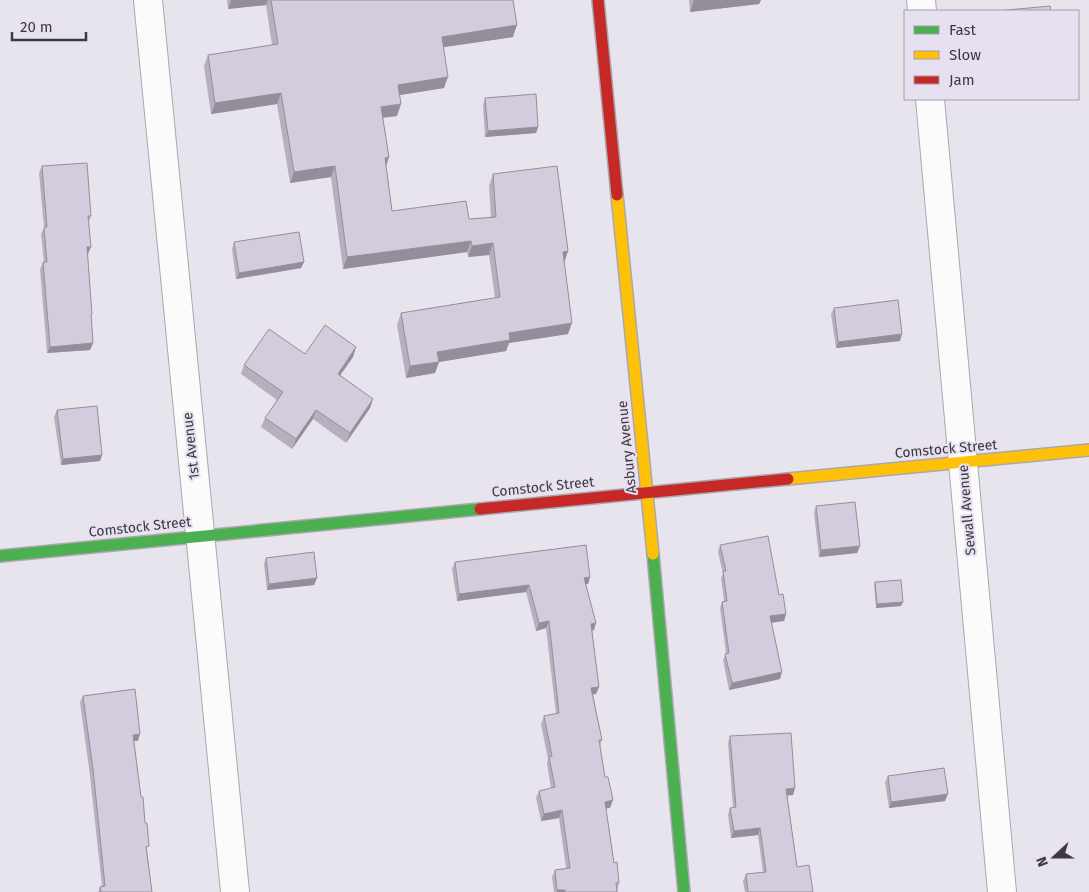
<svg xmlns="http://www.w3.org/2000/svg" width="1089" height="892" font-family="'Fira Sans',sans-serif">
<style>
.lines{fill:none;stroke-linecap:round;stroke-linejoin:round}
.street-casing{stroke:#aaa7ae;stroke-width:30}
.fast-casing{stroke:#aaa7ae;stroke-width:14}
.slow-casing{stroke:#aaa7ae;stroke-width:14}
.jam-casing{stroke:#aaa7ae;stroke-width:14}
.street{stroke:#fcfbfc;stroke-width:28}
.fast{stroke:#4caf50;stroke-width:11}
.slow{stroke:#ffc107;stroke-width:11}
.jam{stroke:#c62828;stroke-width:11}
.wall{fill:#b6afbe}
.shaded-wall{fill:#948e9b}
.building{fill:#d4cbdd;stroke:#948e9b}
.labels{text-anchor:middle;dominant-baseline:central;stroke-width:4;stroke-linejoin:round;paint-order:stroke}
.street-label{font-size:14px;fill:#3c3940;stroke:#e7e0f1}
</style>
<rect width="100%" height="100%" fill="#e8e4ed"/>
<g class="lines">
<g class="street-casing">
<g id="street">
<path d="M148 0 235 892"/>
<path d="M921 0 922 11"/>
<path d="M930 99 1002 892"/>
</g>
</g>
<g class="fast-casing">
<g id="fast">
<path d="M653 554 684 892"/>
<path d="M0 556 480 509"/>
</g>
</g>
<g class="slow-casing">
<g id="slow">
<path d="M617 195 653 554"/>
<path d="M788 479 1089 450"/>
</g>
</g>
<g class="jam-casing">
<g id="jam">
<path d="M598 0 617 195"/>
<path d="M480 509 788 479"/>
</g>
</g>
<use href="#street" class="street"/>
<use href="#fast" class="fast"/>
<use href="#slow" class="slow"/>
<use href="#jam" class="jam"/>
</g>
<g class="wall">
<path d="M227 0H513V37L444 47V88L399 95 397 116 383 118 389 157 386 165 392 211 469 219 491 217 489 186 493 174 568 251 564 262 568 334 509 343 506 351 439 362 435 373 406 378 397 325 401 313 495 298 489 255 468 257 467 252 343 269 331 177 290 183 277 104 211 114 204 66 208 55 272 45 266 5 228 9Z"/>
<path d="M689 0H761L759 4 690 12Z"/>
<path d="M485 98 538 127 536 133 485 137 483 105Z"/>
<path d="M42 166 91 216 89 222 88 254H87L93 343 90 350 47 353 40 269 43 262H44L41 234 44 228 39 173Z"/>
<path d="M234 242 304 262 301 268 236 279 232 249Z"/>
<path d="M834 308 900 341 836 348 831 314Z"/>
<path d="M356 347 353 357 340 375 373 399 370 408 346 443 313 419 292 449 261 427 265 418 277 400 241 374 244 365 305 354Z"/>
<path d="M57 410 102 455 100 461 61 465 54 417Z"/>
<path d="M816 506 860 546 857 553 819 557 814 513Z"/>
<path d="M720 545 779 595 786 614 784 621 771 623 780 679 729 690 723 660 726 653 720 608 722 602 724 601 721 578 723 574 718 552Z"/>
<path d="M266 558 317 578 314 585 267 590 264 564Z"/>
<path d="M455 562 590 577 588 584H586L594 630 592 631 599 687 596 694H593L602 740 600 746 610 808H606L614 863 619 883 617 892H554L552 877 555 870 566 868 559 818 541 821 536 798 539 791 551 788 547 764 548 759 541 724 544 716 556 714 546 628 536 631 526 592 457 601 452 569Z"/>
<path d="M875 582 901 606 876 608 874 585Z"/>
<path d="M83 696 138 741H134L152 892H98L100 887 102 886 90 776 80 702Z"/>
<path d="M730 736 795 788 793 795H787L797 867 813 892H745L743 881 746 874 763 872 758 835 731 838 728 815 730 808H733L728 743Z"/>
<path d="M888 776 945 801 889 808 885 782Z"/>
</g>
<g class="shaded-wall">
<path d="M231 0H268L266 5 228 9Z"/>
<path d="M694 0H761L759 4 690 12Z"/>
<path d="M517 25 513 37 438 48 442 37Z"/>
<path d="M448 77 444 88 394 96 398 85Z"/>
<path d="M281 93 277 104 211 114 215 103Z"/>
<path d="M401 104 397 116 377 118 381 107Z"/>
<path d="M538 127 536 133 485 137 488 131Z"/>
<path d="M389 157 385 169V158Z"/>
<path d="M335 166 331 177 290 183 294 172Z"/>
<path d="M471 241 467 252 343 269 347 257Z"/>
<path d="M493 243 489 255 468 257 472 246Z"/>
<path d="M87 247H91L88 254H84Z"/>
<path d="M568 251 564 263 563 252Z"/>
<path d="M304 262 301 268 236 279 239 273Z"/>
<path d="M572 323 568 334 509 343 506 351 439 362 435 373 406 378 410 366 437 352 509 333Z"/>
<path d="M902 334 900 341 836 348 838 342Z"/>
<path d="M93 343 90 350 47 353 50 347Z"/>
<path d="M356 347 353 357 334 384 338 374Z"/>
<path d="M373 399 370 408 346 443 350 433Z"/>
<path d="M316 410 313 419 292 449 296 439Z"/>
<path d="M102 455 100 461 61 465 63 459Z"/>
<path d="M860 546 857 553 819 557 821 550Z"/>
<path d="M590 577 588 584 582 585 584 578Z"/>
<path d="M317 578 314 585 267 590 269 584Z"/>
<path d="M529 585 526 592 457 601 459 594Z"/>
<path d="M903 602 901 606 876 608 877 604Z"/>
<path d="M786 614 784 621 768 623 770 616Z"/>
<path d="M549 621 546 628 536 631 539 623Z"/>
<path d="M596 623 594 630 589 631 591 624Z"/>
<path d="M782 672 780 679 729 690 732 683Z"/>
<path d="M599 687 596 694 589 695 591 688Z"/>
<path d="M140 734 138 741H131L133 735Z"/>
<path d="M795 788 793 795 784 796 786 789Z"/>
<path d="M948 794 945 801 889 808 891 802Z"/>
<path d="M613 800 610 808 603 809 605 802Z"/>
<path d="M562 810 559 818 541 821 544 814Z"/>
<path d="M760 828 758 835 731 838 734 831Z"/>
<path d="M557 890H565L564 892H557Z"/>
</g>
<g class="building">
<path d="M271 0H513L517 25 442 37 448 77 398 85 401 104 381 107 389 157 385 158 392 211 466 201 469 219 496 217 493 174 557 166 568 251 563 252 572 323 509 333 510 340 437 352 439 362 410 366 401 313 500 297 493 243 472 246 471 241 347 257 335 166 294 172 281 93 215 103 208 55 278 44Z"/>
<path d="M1050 6 1051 11H996Z"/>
<path d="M536 94 538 127 488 131 485 98Z"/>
<path d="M87 163 91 216H88L91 247H87L92 314H91L93 343 50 347 43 262H47L44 228 47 227 42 166Z"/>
<path d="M299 232 304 262 239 273 234 242Z"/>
<path d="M898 300 902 334 838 342 834 308Z"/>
<path d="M325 325 356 347 338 374 373 399 350 433 316 410 296 439 265 418 283 392 244 365 269 329 305 354Z"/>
<path d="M97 406 102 455 63 459 57 410Z"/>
<path d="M855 502 860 546 821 550 816 506Z"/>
<path d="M768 536 779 595 783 594 786 614 770 616 782 672 732 683 725 654 729 653 722 602 727 601 723 571H726L720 545Z"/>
<path d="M586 545 590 577 584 578 596 623 591 624 599 687 591 688 602 740H599L605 777H608L613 800 605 802 614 863 617 862 619 883H616L617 892H565V890H557L555 870 570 868 562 810 544 814 539 791 555 787 549 757 552 756 544 716 559 713 549 621 539 623 529 585 459 594 455 562Z"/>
<path d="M314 552 317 578 269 584 266 558Z"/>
<path d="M901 580 903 602 877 604 875 582Z"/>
<path d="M135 689 140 734 133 735 141 797H143L145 823H147L149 846 146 847 152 892H101L100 887 105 886 93 769 83 696Z"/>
<path d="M791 733 795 788 786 789 797 867 809 865 813 892H748L746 874 766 872 760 828 734 831 730 808 736 807 730 736Z"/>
<path d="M944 768 948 794 891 802 888 776Z"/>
</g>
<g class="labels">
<g class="street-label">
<text transform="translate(191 446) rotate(-96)">1st Avenue</text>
<text transform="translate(627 447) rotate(-96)">Asbury Avenue</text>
<text transform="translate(946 449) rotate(-5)">Comstock Street</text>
<text transform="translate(543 487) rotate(-6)">Comstock Street</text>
<text transform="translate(967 510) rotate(-95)">Sewall Avenue</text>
<text transform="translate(140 527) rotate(-6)">Comstock Street</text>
</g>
</g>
<rect x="904" y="10" width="175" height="90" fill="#e7e0f1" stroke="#a39daa"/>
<rect x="914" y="26" width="25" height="8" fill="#4caf50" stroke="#a39daa"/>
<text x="949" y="35" font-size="15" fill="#3c3940">Fast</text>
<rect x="914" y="51" width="25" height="8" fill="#ffc107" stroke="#a39daa"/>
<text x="949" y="60" font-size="15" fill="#3c3940">Slow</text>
<rect x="914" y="76" width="25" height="8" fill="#c62828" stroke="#a39daa"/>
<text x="949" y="85" font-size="15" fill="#3c3940">Jam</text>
<g transform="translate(1054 857) rotate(249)" stroke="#e7e0f1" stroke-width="4" paint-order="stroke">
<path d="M0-4L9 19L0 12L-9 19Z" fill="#3c3940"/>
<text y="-8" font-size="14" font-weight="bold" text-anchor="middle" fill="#3c3940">N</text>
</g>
<path d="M12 32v8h74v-8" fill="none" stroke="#3c3940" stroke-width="2.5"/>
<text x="20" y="32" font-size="15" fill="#3c3940" stroke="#e7e0f1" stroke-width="4" paint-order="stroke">20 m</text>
</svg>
